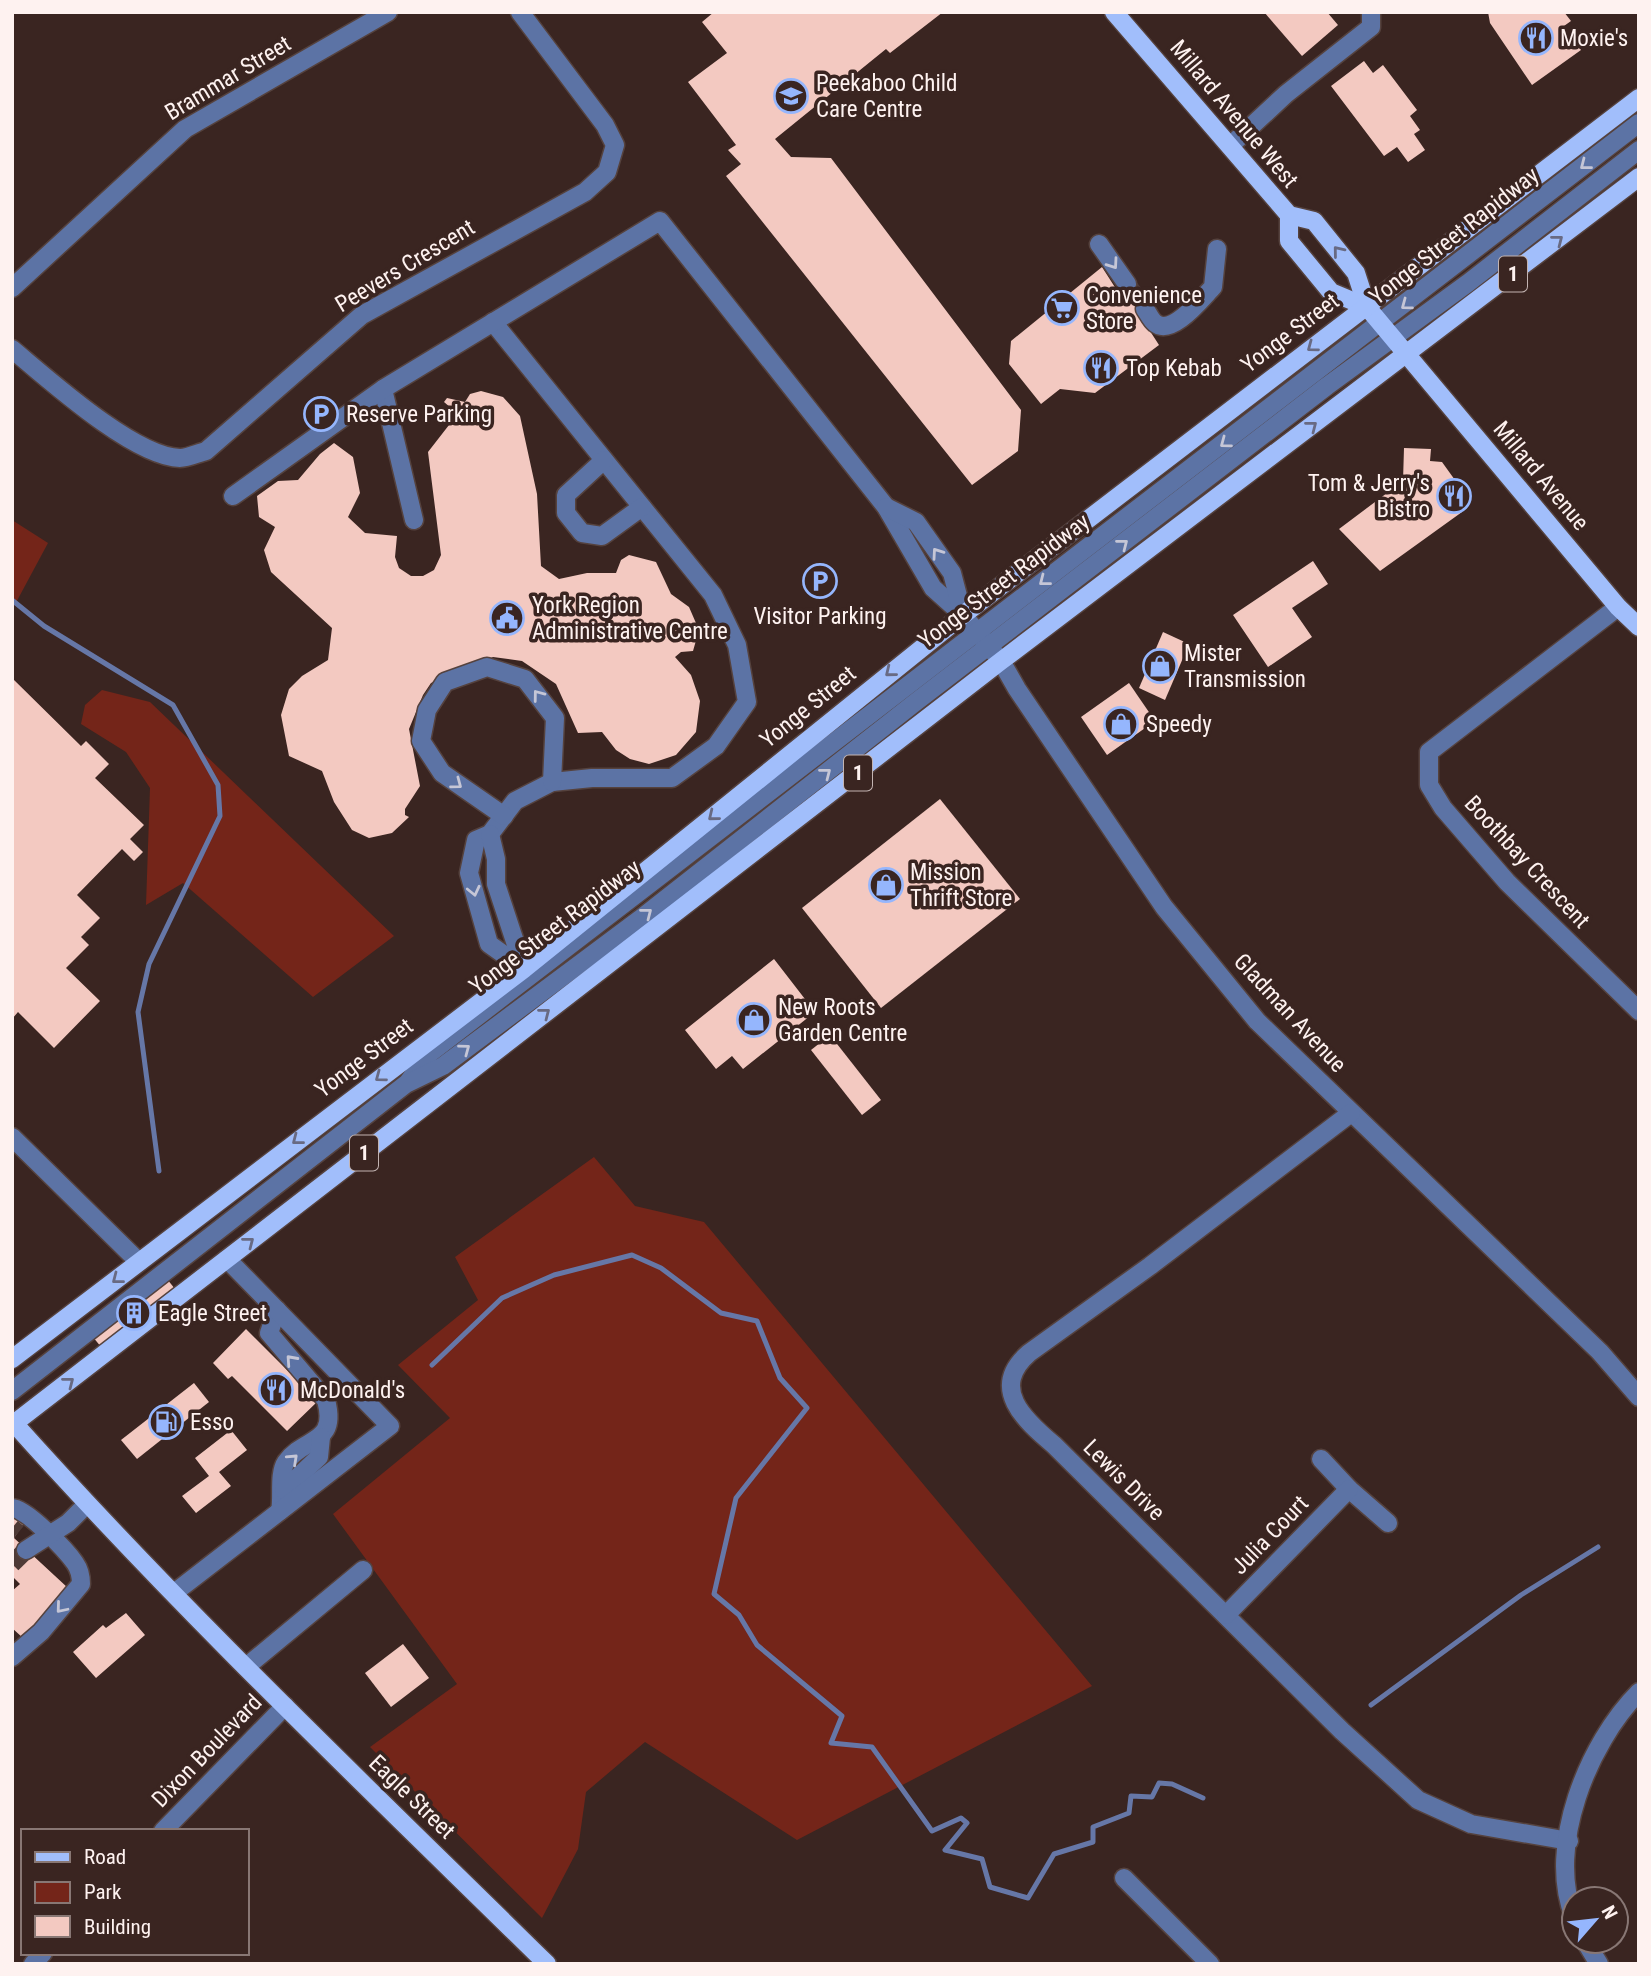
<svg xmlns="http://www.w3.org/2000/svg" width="1651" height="1976" font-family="'Roboto Condensed',sans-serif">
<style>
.green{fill:#742519}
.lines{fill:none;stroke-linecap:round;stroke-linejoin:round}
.stream{stroke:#6677a7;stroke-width:5}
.building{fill:#f3c9c1}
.minor-tunnel{stroke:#4e3a36;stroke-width:18;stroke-dasharray:18 9;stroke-linecap:butt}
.minor-casing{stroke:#55423e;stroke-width:21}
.major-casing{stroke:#55423e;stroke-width:21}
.minor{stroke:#5c73a5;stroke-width:18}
.major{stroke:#a1befb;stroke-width:18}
.oneway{stroke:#c5c6d6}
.oneway2{stroke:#686a83}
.labels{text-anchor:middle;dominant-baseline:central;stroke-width:7;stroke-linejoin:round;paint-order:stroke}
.shield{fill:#3a2521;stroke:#c3b4b2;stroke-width:2}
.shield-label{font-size:21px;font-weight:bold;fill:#fef2f0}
.poi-label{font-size:23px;fill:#fef2f0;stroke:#3a2521;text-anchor:start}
.street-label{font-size:23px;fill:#fef2f0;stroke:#3a2521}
</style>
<rect width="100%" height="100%" fill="#3a2521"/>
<g class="green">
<path d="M12 520 48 543 12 610Z"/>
<path d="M102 690 150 702 394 936 313 997 183 883 146 905 150 788 126 752 81 724 85 705Z"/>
<path d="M594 1157 635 1206 704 1222 1092 1686 797 1840 645 1742 586 1792 578 1849 542 1918 370 1747 457 1684 333 1514 450 1418 398 1365 478 1300 455 1257Z"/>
</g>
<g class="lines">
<g class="stream">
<path d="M12 600 44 626 173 705 218 785 220 816 149 964 138 1012 159 1171"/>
<path d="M432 1365 502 1298 554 1275 632 1255 661 1268 721 1313 757 1321 780 1378 807 1408 736 1498 714 1594 739 1615 757 1645 842 1716 831 1743 872 1747 932 1831 961 1818 967 1823 945 1850 982 1859 990 1887 1028 1898 1054 1854 1093 1842V1827L1129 1813 1131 1796 1152 1797 1159 1783 1172 1784 1203 1798"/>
<path d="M1371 1705 1521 1595 1598 1547"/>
</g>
</g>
<g class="building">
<path d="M714 12H943L890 53 886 49 775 139 791 157 831 158 1021 410 1018 451 972 485 726 176 741 164 728 150 736 145 688 82 727 53 702 22Z"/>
<path d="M1264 12H1327L1338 25 1302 56Z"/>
<path d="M1488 12H1564L1571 21 1564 26 1581 50 1532 85 1490 23Z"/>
<path d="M1364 61 1373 73 1383 65 1417 110 1410 116 1420 130 1414 134 1425 150 1408 162 1397 147 1384 156 1331 86Z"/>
<path d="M1102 267 1118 292 1133 279 1152 303 1139 314 1159 345 1095 393 1060 389 1041 404 1009 364 1011 341Z"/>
<path d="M481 391 503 397 520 416 537 494 541 566 559 579 587 573H616L621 560 629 555 656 562 671 594 689 607 699 630 693 651 681 652 675 657 691 675 700 701 696 732 676 755 649 764 630 759 616 750 602 732 578 733 556 684 522 661 493 657 431 683 423 695 409 729 420 786 405 809V815L409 817 392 833 369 838 352 830 334 802 322 771 289 756 281 715 289 689 302 676 328 660 332 628 271 572 264 550 275 527 259 517 257 496 278 481 298 480 320 454 334 443 353 457 360 493 348 517 365 533 397 536 395 557 399 568 411 576H423L434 570 441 555 428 452 449 425 441 423 435 416 440 411H450L451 408 444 402 447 398 465 402 470 394Z"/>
<path d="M1404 448 1431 449 1430 461 1442 462 1465 494 1462 512 1380 571 1339 529 1403 481Z"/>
<path d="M1313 561 1328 584 1292 608 1312 637 1268 667 1233 615Z"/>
<path d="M1163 632 1189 644 1165 700 1139 688Z"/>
<path d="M12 678 81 746 86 741 109 764 95 778 144 825 130 839 143 852 134 861 122 849 77 895 100 918 81 937 89 945 66 968 100 1001 54 1048 18 1012 12 1019Z"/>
<path d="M1129 683 1155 721 1107 755 1081 717Z"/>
<path d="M940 799 1020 899 881 1008 802 908Z"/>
<path d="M774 959 815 1012 743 1069 732 1056 716 1069 685 1030Z"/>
<path d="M830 1035 881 1100 862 1115 811 1050Z"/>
<path d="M167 1279 175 1289 101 1347 93 1337Z"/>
<path d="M246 1329 318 1401 287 1431 232 1376 228 1379 213 1363Z"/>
<path d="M194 1383 209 1402 137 1459 121 1440Z"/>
<path d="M231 1430 247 1450 219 1472 231 1486 196 1513 182 1496 209 1476 195 1458Z"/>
<path d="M12 1514 26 1520 14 1538 68 1588 23 1638 12 1628V1591L20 1584 12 1576Z"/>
<path d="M126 1613 145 1635 96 1678 73 1652 103 1625 106 1628Z"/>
<path d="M403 1644 429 1678 391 1707 365 1673Z"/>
</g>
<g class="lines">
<g class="minor-tunnel">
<path d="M1127 284 1145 309"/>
<path d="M12 1528 18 1533"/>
<path d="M12 1564 26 1550"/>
</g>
<g class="minor-casing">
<g id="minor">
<path d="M1230 146 1286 94 1371 27V12"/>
<path d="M1099 244 1127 284"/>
<path d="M12 288 185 129 388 12"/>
<path d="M1145 309C1148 313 1151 320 1155 323 1172 337 1202 298 1213 287L1217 249"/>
<path d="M493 322 713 595 737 645 747 702 716 746 672 778H592L552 782 515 801 490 834 476 840 469 873 489 944 524 969"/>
<path d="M12 349C48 379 134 457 180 458 188 458 198 453 206 451L362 315 585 192 607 172 615 145 605 125 520 12"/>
<path d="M383 389 414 520"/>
<path d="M604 460 566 495V513L582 533 602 536 642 507"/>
<path d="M233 496 383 389 660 221 886 507 933 588 963 615 1001 661 1017 689 1164 907 1257 1021 1600 1352 1639 1397"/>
<path d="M886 507 916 522 952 573 963 615"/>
<path d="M1618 607 1429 752V785L1443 808 1507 882 1639 1011"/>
<path d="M504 816 442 773 421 741 427 710 445 682 487 667 525 679 555 718 552 782"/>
<path d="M490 834 496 859V884L524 969"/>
<path d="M409 1081 430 1053 1639 123"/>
<path d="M1351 1113 1150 1266 1029 1353C989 1388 1024 1420 1054 1445L1342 1731 1418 1800 1471 1824 1569 1841"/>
<path d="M12 1137 139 1262"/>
<path d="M277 1310 269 1333 326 1400C338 1445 305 1436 286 1462 278 1474 283 1497 280 1511"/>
<path d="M12 1391 406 1084 443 1066 640 919 917 701 1327 386 1468 283 1639 150"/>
<path d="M1321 1459 1349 1489 1388 1523"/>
<path d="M284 1490 319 1457 321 1437"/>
<path d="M12 1508C26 1508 66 1550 75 1563 80 1570 81 1576 81 1584L41 1632 12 1657"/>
<path d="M26 1550 68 1523 87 1504"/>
<path d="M174 1593 390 1426 227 1259"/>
<path d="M1226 1615 1349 1489"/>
<path d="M246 1667 363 1570"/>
<path d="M163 1831 285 1706"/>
<path d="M1124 1878 1210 1964"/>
<path d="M1574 1917C1546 1847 1588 1743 1639 1692"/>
<path d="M1585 1941 1599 1964"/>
<path d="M33 1964 43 1953"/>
</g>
</g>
<g class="major-casing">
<g id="major">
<path d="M1114 12 1289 215 1314 221 1356 273 1367 307 1618 607 1639 627"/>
<path d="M1289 215V241L1331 292 1367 307"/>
<path d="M12 1359 524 969 963 615 1639 98"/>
<path d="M12 1421C181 1610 366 1786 547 1964"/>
<path d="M12 1425 1001 661 1639 177"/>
</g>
</g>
<use href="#minor" class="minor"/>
<use href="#major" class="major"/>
</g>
<defs><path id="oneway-chevron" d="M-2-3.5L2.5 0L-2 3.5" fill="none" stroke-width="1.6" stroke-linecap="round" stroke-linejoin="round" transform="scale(1.75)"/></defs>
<g class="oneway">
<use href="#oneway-chevron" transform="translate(1585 165) rotate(142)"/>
<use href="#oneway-chevron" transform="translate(1113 264) rotate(55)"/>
<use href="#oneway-chevron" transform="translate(1406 305) rotate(143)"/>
<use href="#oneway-chevron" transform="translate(1225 443) rotate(143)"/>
<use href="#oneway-chevron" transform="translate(1123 544) rotate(-38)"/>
<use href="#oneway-chevron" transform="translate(937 553) rotate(-125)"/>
<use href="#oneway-chevron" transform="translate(1044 581) rotate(142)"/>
<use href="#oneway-chevron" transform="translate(538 695) rotate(-127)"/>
<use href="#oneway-chevron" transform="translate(826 773) rotate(-38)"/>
<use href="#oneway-chevron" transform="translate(457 784) rotate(37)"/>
<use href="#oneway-chevron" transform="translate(474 891) rotate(77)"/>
<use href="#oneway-chevron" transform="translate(647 913) rotate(-38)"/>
<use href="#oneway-chevron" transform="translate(465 1049) rotate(-37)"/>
<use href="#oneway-chevron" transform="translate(291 1360) rotate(-132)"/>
<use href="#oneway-chevron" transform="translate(293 1459) rotate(-43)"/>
<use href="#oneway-chevron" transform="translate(61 1608) rotate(130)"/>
</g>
<g class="oneway2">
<use href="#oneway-chevron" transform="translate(1558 240) rotate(-38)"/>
<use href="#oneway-chevron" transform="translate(1338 251) rotate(-129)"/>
<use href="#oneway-chevron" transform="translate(1312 347) rotate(143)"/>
<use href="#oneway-chevron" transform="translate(1312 426) rotate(-38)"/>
<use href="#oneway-chevron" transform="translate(890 672) rotate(141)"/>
<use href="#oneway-chevron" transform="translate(713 816) rotate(141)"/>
<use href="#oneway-chevron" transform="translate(545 1013) rotate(-38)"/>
<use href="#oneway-chevron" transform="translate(380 1077) rotate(143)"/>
<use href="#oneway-chevron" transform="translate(297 1140) rotate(142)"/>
<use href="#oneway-chevron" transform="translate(249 1242) rotate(-38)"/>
<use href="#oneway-chevron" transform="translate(117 1279) rotate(142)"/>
<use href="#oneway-chevron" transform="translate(69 1382) rotate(-38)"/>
</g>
<defs>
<g id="restaurant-ring" transform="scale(1.75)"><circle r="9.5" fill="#3a2521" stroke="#95b6fd" stroke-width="1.5"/><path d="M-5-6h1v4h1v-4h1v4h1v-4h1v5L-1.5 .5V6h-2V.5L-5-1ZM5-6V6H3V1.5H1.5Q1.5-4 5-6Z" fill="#95b6fd"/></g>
<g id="school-ring" transform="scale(1.75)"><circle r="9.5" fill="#3a2521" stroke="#95b6fd" stroke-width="1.5"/><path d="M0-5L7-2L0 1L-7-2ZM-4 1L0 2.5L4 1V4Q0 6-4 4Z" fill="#95b6fd"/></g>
<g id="supermarket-ring" transform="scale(1.75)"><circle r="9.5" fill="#3a2521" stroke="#95b6fd" stroke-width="1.5"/><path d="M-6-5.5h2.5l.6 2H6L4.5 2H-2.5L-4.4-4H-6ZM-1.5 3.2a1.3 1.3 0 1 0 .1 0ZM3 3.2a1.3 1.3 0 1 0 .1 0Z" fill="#95b6fd"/></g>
<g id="parking-ring" transform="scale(1.75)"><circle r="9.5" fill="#3a2521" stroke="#95b6fd" stroke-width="1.5"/><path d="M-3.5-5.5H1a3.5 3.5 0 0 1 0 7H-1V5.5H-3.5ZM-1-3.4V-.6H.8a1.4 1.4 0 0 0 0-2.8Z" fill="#95b6fd"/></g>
<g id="civic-ring" transform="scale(1.75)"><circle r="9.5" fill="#3a2521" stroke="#95b6fd" stroke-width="1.5"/><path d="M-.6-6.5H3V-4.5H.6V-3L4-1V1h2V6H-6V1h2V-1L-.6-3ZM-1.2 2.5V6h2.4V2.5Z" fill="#95b6fd"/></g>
<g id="shop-ring" transform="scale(1.75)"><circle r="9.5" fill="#3a2521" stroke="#95b6fd" stroke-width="1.5"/><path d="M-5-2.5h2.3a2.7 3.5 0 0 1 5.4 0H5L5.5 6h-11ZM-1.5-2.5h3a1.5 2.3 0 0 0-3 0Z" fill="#95b6fd"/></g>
<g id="building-ring" transform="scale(1.75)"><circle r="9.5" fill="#3a2521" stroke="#95b6fd" stroke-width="1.5"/><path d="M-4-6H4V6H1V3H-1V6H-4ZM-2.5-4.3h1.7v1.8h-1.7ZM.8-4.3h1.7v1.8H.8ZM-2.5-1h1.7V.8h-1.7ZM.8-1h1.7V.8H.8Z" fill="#95b6fd"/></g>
<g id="fuel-ring" transform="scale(1.75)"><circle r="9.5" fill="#3a2521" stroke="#95b6fd" stroke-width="1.5"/><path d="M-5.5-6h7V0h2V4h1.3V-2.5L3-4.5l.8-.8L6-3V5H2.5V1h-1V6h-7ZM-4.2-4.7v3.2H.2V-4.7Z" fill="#95b6fd"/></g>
</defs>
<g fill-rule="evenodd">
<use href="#restaurant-ring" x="1536" y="38"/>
<use href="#school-ring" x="791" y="96"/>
<use href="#supermarket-ring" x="1062" y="308"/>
<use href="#restaurant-ring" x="1101" y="368"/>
<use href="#parking-ring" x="321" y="414"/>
<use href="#restaurant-ring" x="1454" y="496"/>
<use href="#parking-ring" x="820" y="581"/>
<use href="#civic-ring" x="507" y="618"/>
<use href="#shop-ring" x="1160" y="666"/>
<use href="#shop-ring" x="1121" y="724"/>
<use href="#shop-ring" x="886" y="885"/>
<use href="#shop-ring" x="754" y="1020"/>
<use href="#building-ring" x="134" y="1313"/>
<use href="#restaurant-ring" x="276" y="1390"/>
<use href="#fuel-ring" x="166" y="1422"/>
</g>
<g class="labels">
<g class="shield">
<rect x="1499" y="256.5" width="28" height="35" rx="5"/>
<rect x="844" y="755.5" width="28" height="35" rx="5"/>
<rect x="350" y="1135.5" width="28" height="35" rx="5"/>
</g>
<g class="shield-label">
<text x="1513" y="274">1</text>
<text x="858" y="773">1</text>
<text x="364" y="1153">1</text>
</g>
<g class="poi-label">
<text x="1560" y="38">Moxie's</text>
<text x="816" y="83">Peekaboo Child<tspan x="816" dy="26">Care Centre</tspan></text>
<text x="1086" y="295">Convenience<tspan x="1086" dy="26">Store</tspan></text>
<text x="1126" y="368">Top Kebab</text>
<text x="346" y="414">Reserve Parking</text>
<text x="1430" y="483" text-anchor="end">Tom &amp; Jerry's<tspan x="1430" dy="26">Bistro</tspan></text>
<text x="532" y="605">York Region<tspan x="532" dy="26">Administrative Centre</tspan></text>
<text x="820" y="616" text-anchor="middle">Visitor Parking</text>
<text x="1184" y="653">Mister<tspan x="1184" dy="26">Transmission</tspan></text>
<text x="1146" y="724">Speedy</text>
<text x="910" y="872">Mission<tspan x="910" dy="26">Thrift Store</tspan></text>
<text x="778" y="1007">New Roots<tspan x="778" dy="26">Garden Centre</tspan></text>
<text x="158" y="1313">Eagle Street</text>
<text x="300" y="1390">McDonald's</text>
<text x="190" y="1422">Esso</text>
</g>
<g class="street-label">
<text transform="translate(228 78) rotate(-31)">Brammar Street</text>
<text transform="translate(1234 114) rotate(50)">Millard Avenue West</text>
<text transform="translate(1454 236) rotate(-38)">Yonge Street Rapidway</text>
<text transform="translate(405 266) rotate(-31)">Peevers Crescent</text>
<text transform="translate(1290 333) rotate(-37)">Yonge Street</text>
<text transform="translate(1541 476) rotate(50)">Millard Avenue</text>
<text transform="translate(1004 581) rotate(-37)">Yonge Street Rapidway</text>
<text transform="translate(808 707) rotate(-39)">Yonge Street</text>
<text transform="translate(1527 862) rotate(47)">Boothbay Crescent</text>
<text transform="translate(555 927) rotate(-37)">Yonge Street Rapidway</text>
<text transform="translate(1290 1013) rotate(47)">Gladman Avenue</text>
<text transform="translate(364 1058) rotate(-37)">Yonge Street</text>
<text transform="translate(1124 1480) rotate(45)">Lewis Drive</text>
<text transform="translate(1270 1535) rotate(-46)">Julia Court</text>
<text transform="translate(207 1751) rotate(-46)">Dixon Boulevard</text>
<text transform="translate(412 1797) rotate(44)">Eagle Street</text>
</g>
</g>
<rect width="1651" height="1976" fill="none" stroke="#fef2f0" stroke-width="28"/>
<rect x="21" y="1829" width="228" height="126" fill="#3a2521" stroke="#887774" stroke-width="2"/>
<rect x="35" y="1852" width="35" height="10" fill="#a1befb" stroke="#887774" stroke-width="2"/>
<text x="84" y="1864" font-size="21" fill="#fef2f0">Road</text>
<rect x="35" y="1882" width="35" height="21" fill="#742519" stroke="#887774" stroke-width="2"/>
<text x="84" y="1899" font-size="21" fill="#fef2f0">Park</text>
<rect x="35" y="1916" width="35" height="21" fill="#f3c9c1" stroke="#887774" stroke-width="2"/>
<text x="84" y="1934" font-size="21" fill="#fef2f0">Building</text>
<g transform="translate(1595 1920) rotate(62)"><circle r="33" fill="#3a2521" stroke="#887774" stroke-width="2"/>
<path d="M0-5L12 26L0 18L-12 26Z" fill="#95b6fd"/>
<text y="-10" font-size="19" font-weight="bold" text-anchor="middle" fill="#fef2f0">N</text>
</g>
</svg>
